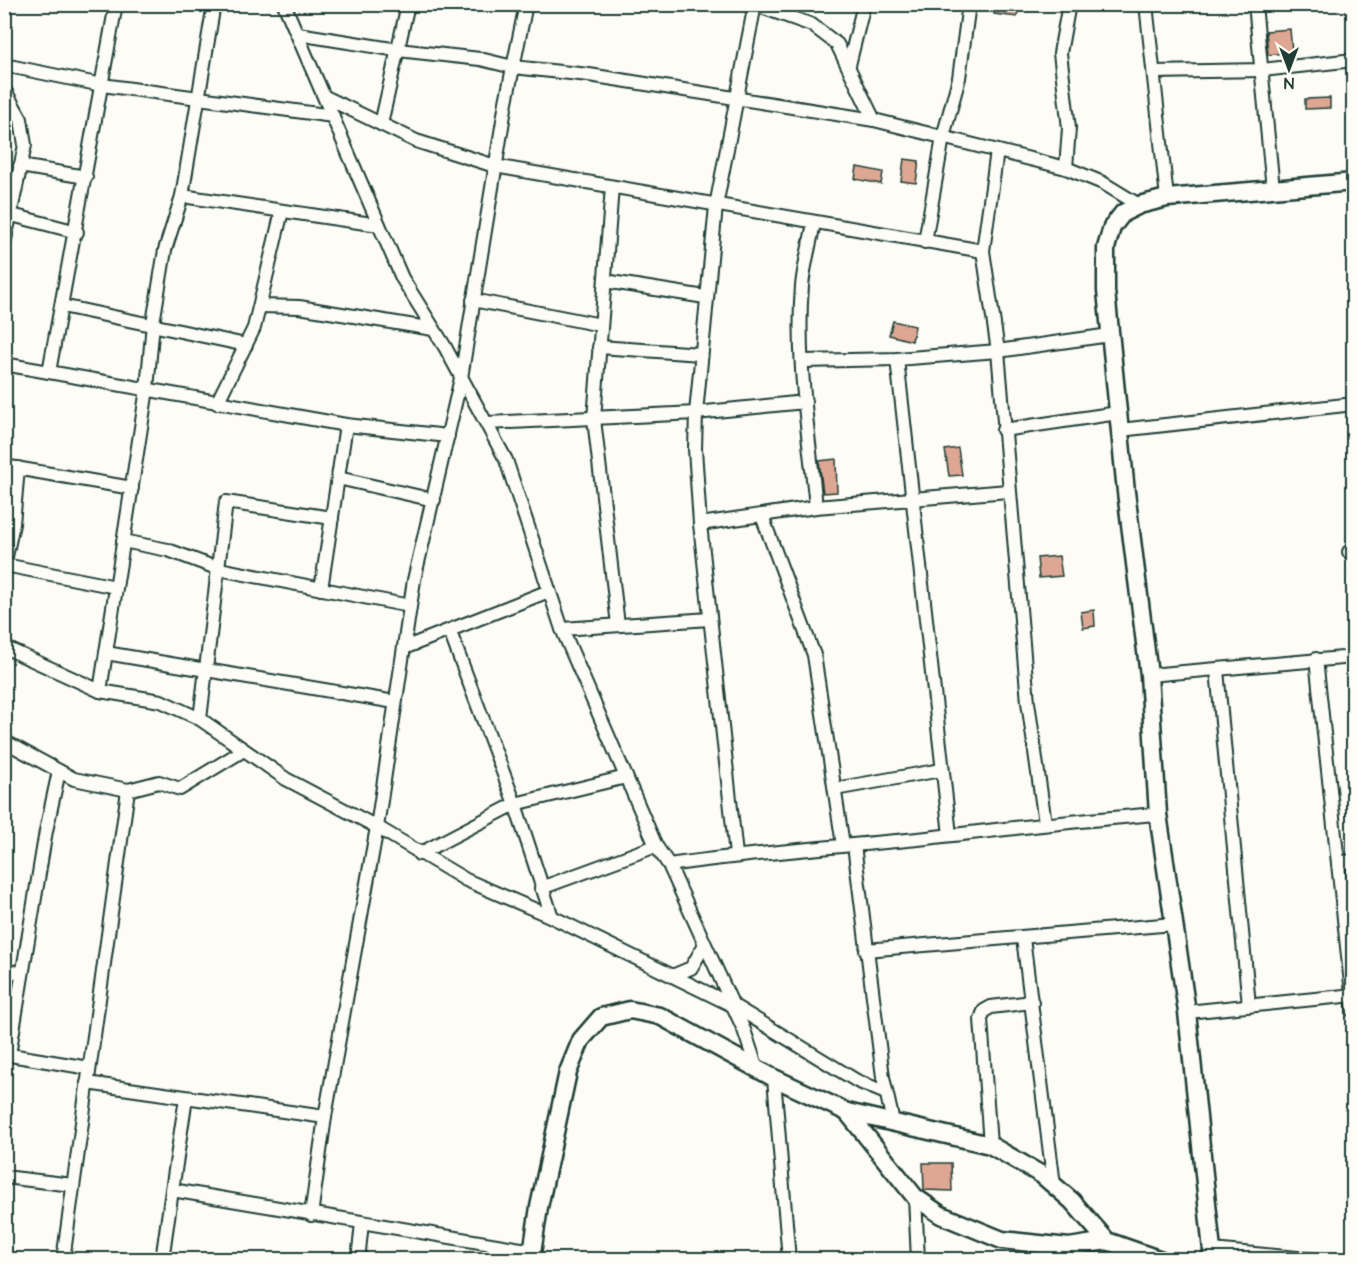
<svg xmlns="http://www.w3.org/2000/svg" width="1358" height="1264" font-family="'Architects Daughter',sans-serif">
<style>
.building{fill:#dda793;stroke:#1f3d34;stroke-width:1.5}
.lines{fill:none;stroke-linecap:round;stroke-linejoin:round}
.minor-casing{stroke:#1f3d34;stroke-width:16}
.tertiary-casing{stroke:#1f3d34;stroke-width:21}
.minor{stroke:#fdfcf7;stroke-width:12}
.tertiary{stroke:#fdfcf7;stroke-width:16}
</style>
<rect width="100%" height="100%" fill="#fdfcf7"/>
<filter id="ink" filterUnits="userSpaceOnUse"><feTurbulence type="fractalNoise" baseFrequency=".0167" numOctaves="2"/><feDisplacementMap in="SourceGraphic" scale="12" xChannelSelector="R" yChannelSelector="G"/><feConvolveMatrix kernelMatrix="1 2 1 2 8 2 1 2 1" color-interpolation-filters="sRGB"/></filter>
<g filter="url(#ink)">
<g class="building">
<path d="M995 4H1019L1017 17 994 14Z"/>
<path d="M1290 29 1292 52 1268 55 1266 31Z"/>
<path d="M1330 98V108L1305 109V99Z"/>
<path d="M904 159 919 161 916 183 901 181Z"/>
<path d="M857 167 883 172 881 184 855 179Z"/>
<path d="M893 321 915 326 912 341 889 335Z"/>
<path d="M958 448 962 475 949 476 945 450Z"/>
<path d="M836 459 837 492 823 493 819 461Z"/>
<path d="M1059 556 1062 576 1039 578 1037 558Z"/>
<path d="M1094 610 1095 626 1083 628 1081 612Z"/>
<path d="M923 1163H951L952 1191 924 1190Z"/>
</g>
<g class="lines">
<g class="minor-casing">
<g id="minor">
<path d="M284 4 402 278 445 347 506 460 562 629 656 846 669 865 744 1030 756 1066"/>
<path d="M753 4 812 25 837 44 874 120"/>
<path d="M1146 4 1167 198"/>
<path d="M1255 4 1273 189"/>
<path d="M298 34 398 50 480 59 513 67 589 75 874 120 1066 168 1103 183 1139 205"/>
<path d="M4 65 102 85 333 116"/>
<path d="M849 65 864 4"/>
<path d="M1154 72 1262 70 1354 60"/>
<path d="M4 89 21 119 25 145 4 244"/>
<path d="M325 97 416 141 495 166 983 251"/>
<path d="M381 124 408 4"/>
<path d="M997 151 983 251 998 351 1028 702 1045 823"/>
<path d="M20 166 86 177"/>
<path d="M1066 168 1069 128 1060 53 1069 4"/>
<path d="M612 187 594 419 618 625"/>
<path d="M182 196 379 225"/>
<path d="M4 213 77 232"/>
<path d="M814 223C810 244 804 265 802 286 796 359 809 435 816 507"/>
<path d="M925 242 943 137 959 78 969 4"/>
<path d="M605 281 705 297"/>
<path d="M473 300 601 325"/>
<path d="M62 306 246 345"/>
<path d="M260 306 299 307 433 329"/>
<path d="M599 347 701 354"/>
<path d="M897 359 950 835"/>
<path d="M803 361 897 359 998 351 1110 335"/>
<path d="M4 364 346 425 448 436"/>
<path d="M49 372 116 4"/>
<path d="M217 403 254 328 282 211"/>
<path d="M488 423 696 413 805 402"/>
<path d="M1003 430 1118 413"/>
<path d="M1120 430 1354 404"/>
<path d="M4 466 132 488"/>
<path d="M338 478 434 500"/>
<path d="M762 516 814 655 843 845"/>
<path d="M700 524 816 507 1008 491"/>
<path d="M123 541 168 550 219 569 410 606"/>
<path d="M1349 552H1354"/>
<path d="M5 565 116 587"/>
<path d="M4 566 13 524 18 468"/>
<path d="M321 589 346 425"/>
<path d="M562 629 710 619"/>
<path d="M450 632 515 804 552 917 734 1006 857 1081 886 1093"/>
<path d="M4 647 100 691 161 701 200 719 286 779 377 827 466 880 552 917"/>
<path d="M404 648 549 591"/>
<path d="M106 653 395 702"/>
<path d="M1316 659 1354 1012"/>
<path d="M1217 670 1249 1005"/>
<path d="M1149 675 1354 657"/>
<path d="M100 691 147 389 153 323 165 250 182 196 214 4"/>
<path d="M200 719 226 502 332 518"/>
<path d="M4 741 74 779 128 790 159 782 180 789 244 750"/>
<path d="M835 789 941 770"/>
<path d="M854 845 883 1077 893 1122"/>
<path d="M419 854 515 804 626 777"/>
<path d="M736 855 700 524 695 449 696 413 716 206 755 4"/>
<path d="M1338 862 1354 861"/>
<path d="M669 865C751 853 834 847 918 839 998 830 1077 820 1158 814"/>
<path d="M541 888 656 846"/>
<path d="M1023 938 1054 1185"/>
<path d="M866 950 1174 924"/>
<path d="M4 971 22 973"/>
<path d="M672 976 691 968 704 946"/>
<path d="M1187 1012 1354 995"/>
<path d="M4 1054 89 1068"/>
<path d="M9 1055 46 831 59 771"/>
<path d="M774 1078 789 1260"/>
<path d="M87 1083 325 1117"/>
<path d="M186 1098 172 1190 533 1251"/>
<path d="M990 1145 981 1019 984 1011 991 1007 1032 1002"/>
<path d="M4 1177 73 1185"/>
<path d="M915 1197 918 1260"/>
<path d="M311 1215 325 1117 377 827 414 580 461 378 506 102 526 4"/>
<path d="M1069 1247V1260"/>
<path d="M1212 1250 1319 1260"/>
<path d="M63 1260 128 790"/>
<path d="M162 1260 172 1190"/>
<path d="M358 1260 362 1223"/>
</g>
</g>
<g class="tertiary-casing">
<g id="tertiary">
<path d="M847 1112 915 1197 941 1215 1002 1240 1069 1247 1107 1241"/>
<path d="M531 1260 539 1207 568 1072 581 1040 601 1017 630 1010 660 1016 774 1078 847 1112 990 1145 1042 1175 1072 1201 1107 1241 1161 1260"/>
<path d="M1213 1260 1187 1012 1158 814 1149 675 1126 492 1106 291V248L1112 227 1123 213 1139 205 1167 198 1354 182"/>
</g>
</g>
<use href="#minor" class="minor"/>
<use href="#tertiary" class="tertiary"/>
</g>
</g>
<rect width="1358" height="1264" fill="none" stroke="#fdfcf7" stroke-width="24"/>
<rect x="12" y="12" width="1334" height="1240" fill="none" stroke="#1f3d34" stroke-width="2" filter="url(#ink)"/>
<g transform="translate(1289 69) rotate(180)" stroke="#fdfcf7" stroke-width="4.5" paint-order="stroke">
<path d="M0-4.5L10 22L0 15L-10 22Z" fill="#1f3d34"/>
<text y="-9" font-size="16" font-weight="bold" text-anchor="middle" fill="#1f3d34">N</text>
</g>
</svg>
